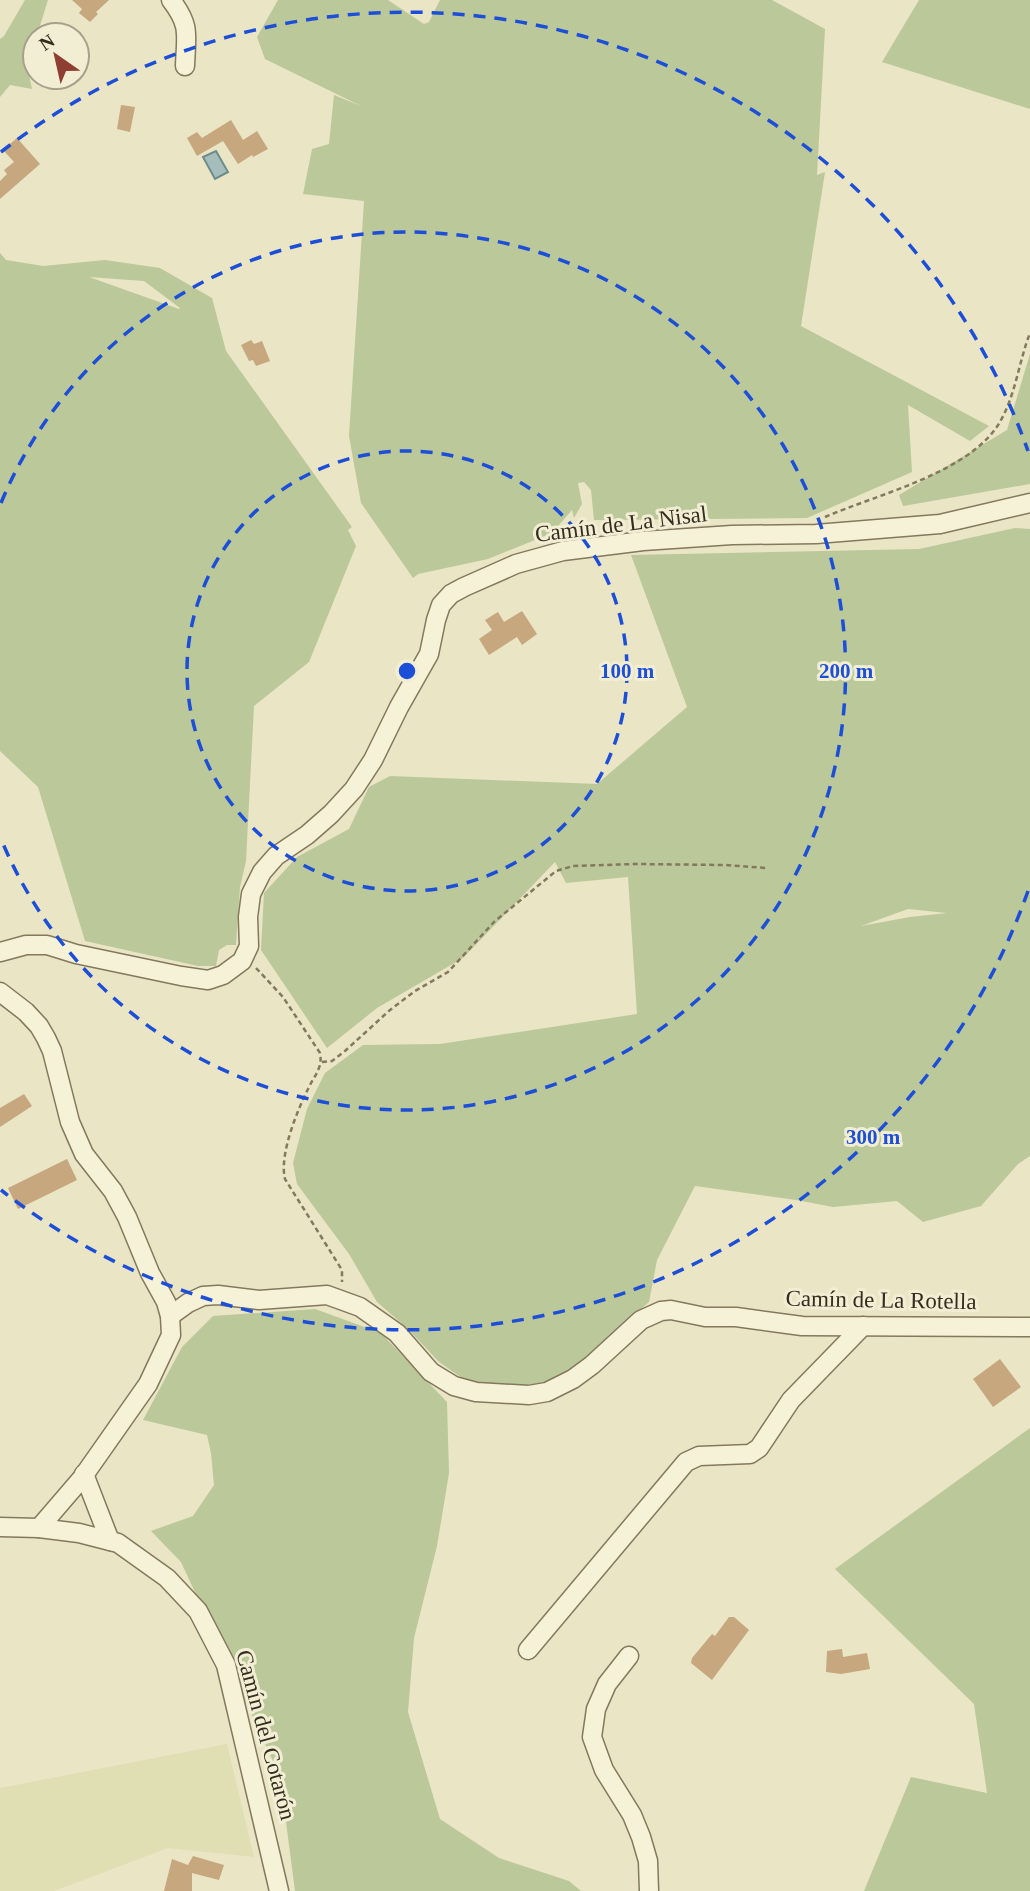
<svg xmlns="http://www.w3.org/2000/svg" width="1030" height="1891" font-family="Georgia,serif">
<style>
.farmland{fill:#dfdfb3}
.green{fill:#bbc89a;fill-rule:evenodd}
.water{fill:#a6bebb;stroke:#6e8c89;stroke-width:2}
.building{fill:#c6a77e}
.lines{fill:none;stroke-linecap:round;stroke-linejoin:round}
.minor-casing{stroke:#84785d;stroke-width:21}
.path{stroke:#84785d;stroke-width:2.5;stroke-dasharray:5 3.5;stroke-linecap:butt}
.minor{stroke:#f6f2d8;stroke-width:18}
.ring{fill:none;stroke:#1d4ed8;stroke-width:3.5;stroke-dasharray:12 9}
.labels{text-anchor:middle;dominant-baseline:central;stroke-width:6;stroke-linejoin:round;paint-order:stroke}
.street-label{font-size:23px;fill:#352d1f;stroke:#f2eed4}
.centre{fill:#1d4ed8;stroke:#f2eed4;stroke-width:3.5}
.ring-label{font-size:21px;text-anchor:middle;font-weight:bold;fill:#1d4ed8;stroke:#f2eed4;stroke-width:6;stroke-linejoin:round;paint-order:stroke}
</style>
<rect width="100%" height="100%" fill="#eae5c5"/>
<path class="farmland" d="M227 1744 254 1857 168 1848 54 1891H0V1788Z"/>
<g class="green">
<path d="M25 0H48L37 35H35L28 70 32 89 10 85 0 97V39L4 36Z"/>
<path d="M278 0H388L424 24 429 22 440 0H772L825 29 817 175 825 172 801 326 989 426 970 441 908 405 912 472 807 518 594 520 591 490 584 482 578 483 582 504 574 518 572 510 552 533 488 559 418 574 413 578 361 503 349 436 364 201 303 194 312 149 329 144 334 95 361 106 265 59 257 37Z"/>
<path d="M919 0H1030V109L882 62Z"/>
<path d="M0 253 6 260 43 266 105 260 160 268 212 298 226 351 352 527 348 530 356 546 309 662 254 706 246 861 240 887 236 945H227L219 950 216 966H198L85 941 38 787 0 751ZM89 277 144 281 180 308 179 309Z"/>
<path d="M1030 354V484L903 506 899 495 1007 430Z"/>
<path d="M1015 528 1030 529V1156L1018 1164 981 1206 923 1222 897 1201 833 1207 796 1200 695 1186 657 1260 649 1302 577 1365 541 1384 504 1386 465 1380 439 1362 408 1329 377 1302 349 1254 297 1184 293 1163 307 1109 325 1073 363 1045 440 1044 637 1014 628 877 566 883 555 862 463 958 377 1008 327 1048 261 950 264 893 297 857 349 829 369 787 390 776 597 784 687 707 631 555 919 549ZM908 909 947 913 910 917 861 926Z"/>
<path d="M315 1309 381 1333 447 1402 449 1473 437 1546 414 1638 408 1712 440 1819 499 1858 569 1881 581 1891H295L280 1776 181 1562 151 1531 193 1516 214 1485 211 1453 207 1435 143 1420 182 1347 213 1316Z"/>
<path d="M1030 1428V1891H864L911 1777 987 1793 974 1704 835 1569Z"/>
</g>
<path class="water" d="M216 151 228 172 215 179 203 157Z"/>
<g class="building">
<path d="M72 0H109L96 12 98 14 90 22 79 13 82 9Z"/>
<path d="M121 105 135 107 130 132 117 129Z"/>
<path d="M231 120 243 140 257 131 268 149 253 157 252 155 238 164 223 141 197 156 187 138 197 132 202 138Z"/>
<path d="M17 138 40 164 0 199V181L7 174 4 170 14 162 3 150Z"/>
<path d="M251 340 254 344 262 341 270 361 256 366 253 360 249 361 241 345Z"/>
<path d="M522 611 537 634 522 645 517 637 489 655 479 639 492 630 485 620 498 612 504 622Z"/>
<path d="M24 1094 32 1106 0 1127V1108Z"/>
<path d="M67 1159 77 1180 18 1209 8 1188Z"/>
<path d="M1000 1359 1021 1387 993 1407 973 1379Z"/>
<path d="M729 1617H734L749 1630 712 1680 691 1663 692 1658 712 1634 715 1636Z"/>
<path d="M842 1649 843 1657 867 1653 870 1669 841 1674 826 1672 827 1651Z"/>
<path d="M193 1856 224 1865 219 1880 192 1873V1891H164L172 1859 188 1865Z"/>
</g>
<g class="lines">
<g class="minor-casing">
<g id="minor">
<path d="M171 0C191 26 186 35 185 66"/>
<path d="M0 952 26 945H47L76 954 181 976 208 980 223 975 242 961 249 946 248 917 251 894 262 872 276 856 307 835 331 814 354 789 373 760 399 707 429 654 436 620 441 605 451 594 464 587 516 564 563 551 643 541 732 535 816 534 940 524 1030 503"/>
<path d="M0 992 26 1012 39 1026 46 1038 52 1051 70 1122 84 1154 113 1191 127 1217 150 1273 166 1302 170 1316 171 1335 148 1384 82 1478 39 1528"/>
<path d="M170 1316 188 1303 203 1296 218 1295 259 1300 327 1295 360 1307 397 1333 431 1372 454 1386 476 1392 529 1395 547 1392 573 1379 592 1365 641 1320 661 1311 671 1310 705 1317H736L802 1326 1030 1327"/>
<path d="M84 1474 110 1541"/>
<path d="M0 1527 39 1528 79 1533 118 1543 167 1578 198 1611 226 1665 279 1891"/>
<path d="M528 1650 686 1462 699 1456 750 1454 759 1448 791 1400 863 1326"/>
<path d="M629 1656 607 1684 596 1709 592 1737 604 1770 632 1815 641 1837 648 1861 649 1891"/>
</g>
</g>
<g class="path">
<path d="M825 517C878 494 973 472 1001 420 1016 393 1019 361 1030 333"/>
<path d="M256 968 283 997 320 1053C323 1068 314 1076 308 1089 297 1111 279 1155 285 1179L342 1270V1282"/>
<path d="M322 1062 332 1061 345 1051 390 1010 415 991 448 972 494 922 556 871 573 866 635 864 725 865 766 868"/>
</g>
<use href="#minor" class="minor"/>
</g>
<g class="ring">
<circle cx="407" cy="671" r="220"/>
<path d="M1 503A439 439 0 1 1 1 839"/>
<path d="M1028 891A659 659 0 0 1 1 1190M1 152A659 659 0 0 1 1028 451"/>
</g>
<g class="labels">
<g class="street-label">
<text transform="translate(621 524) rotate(-7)">Camín de La Nisal</text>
<text transform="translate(881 1300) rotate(1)">Camín de La Rotella</text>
<text transform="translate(266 1735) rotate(75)">Camín del Cotarón</text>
</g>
</g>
<circle cx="407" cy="671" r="10" class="centre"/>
<g class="ring-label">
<text x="627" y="678">100 m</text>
<text x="846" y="678">200 m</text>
<text x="873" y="1144">300 m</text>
</g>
<g transform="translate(56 56) rotate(326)"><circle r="33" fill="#f2eed4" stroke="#a6a18c" stroke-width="2"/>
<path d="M0-5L12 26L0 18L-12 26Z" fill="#8e3f31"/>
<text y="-10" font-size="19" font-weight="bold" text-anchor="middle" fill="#352d1f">N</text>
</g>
</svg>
